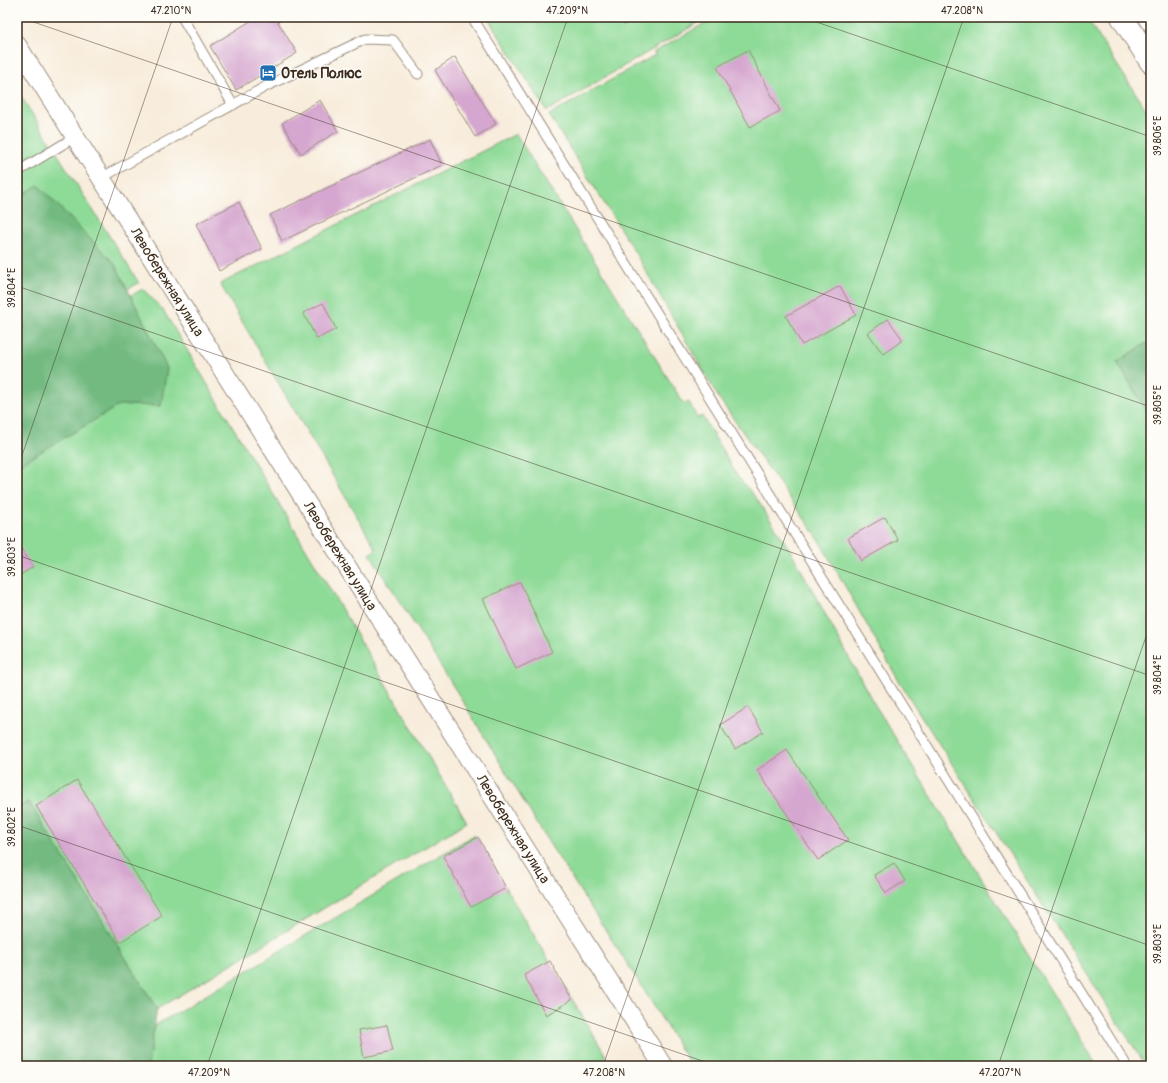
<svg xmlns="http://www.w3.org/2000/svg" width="1168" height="1083" font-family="Pangolin,sans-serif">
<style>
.green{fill:#8eda97;stroke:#64825a}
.forest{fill:#72ba80;stroke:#56724f}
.building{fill:#d5a6cf}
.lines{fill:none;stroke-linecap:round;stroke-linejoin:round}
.lane-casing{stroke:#9a8c7d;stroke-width:11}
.street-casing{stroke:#9a8c7d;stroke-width:20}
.secondary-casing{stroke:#9a8c7d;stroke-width:24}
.lane{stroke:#fff;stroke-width:9}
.street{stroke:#fff;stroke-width:18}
.secondary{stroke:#fff;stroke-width:22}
.ticks{fill:none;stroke:#3b2a1e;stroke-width:1;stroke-opacity:0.45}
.labels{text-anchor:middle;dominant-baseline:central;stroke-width:3;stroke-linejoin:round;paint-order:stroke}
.poi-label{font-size:14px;font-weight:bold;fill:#3b2a1e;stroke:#fdfcf7;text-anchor:start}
.street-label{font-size:14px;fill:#3b2a1e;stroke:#fdfcf7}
.neatline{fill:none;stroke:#3b2a1e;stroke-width:1.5}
.ticks-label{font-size:10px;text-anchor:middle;fill:#3b2a1e}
</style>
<rect width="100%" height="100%" fill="#fdfcf7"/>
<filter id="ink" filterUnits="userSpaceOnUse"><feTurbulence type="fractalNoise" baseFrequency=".025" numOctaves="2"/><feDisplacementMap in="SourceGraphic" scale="8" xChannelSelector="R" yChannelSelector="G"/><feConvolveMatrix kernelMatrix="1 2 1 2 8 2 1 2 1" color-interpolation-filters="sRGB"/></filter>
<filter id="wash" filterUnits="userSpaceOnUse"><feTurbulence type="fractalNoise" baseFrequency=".012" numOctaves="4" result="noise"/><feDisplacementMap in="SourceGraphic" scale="16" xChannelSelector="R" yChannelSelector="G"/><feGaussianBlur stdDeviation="0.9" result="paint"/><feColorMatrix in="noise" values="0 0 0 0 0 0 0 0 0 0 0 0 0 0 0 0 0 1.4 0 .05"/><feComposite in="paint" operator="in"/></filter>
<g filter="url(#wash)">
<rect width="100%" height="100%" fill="#f8eddc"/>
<g class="green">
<path d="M487 17H708L547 111Z"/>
<path d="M716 17H1086L1151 117V340L1117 362 1151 418V1066H1146L900 683 816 535 720 400 636 254 549 115 655 55 654 52Z"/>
<path d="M17 90 139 283 17 347Z"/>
<path d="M516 134 684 404 689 402 697 418 702 416 738 477 756 498 792 553 872 700 1097 1066H691L639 982 549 843 462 700 370 554 376 549 220 284Z"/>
<path d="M143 289 163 310 321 574 467 822 157 1009 29 802 17 808V355Z"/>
<path d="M474 835 612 1066H105L99 1059Z"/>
</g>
<g class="forest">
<path d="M38 185 115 264 167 368 161 406 120 405 17 466V198Z"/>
<path d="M1151 340V418L1117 362Z"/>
<path d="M29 802 157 1009 148 1066H17V808Z"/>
</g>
<g id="blocks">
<g class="building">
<path d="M257 17H275L297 53 236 90 210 46Z"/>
<path d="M618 17H637L624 25Z"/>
<path d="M748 50 780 111 750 127 717 67Z"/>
<path d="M455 57 496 124 475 137 435 70Z"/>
<path d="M320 100 338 131 301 154 282 123Z"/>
<path d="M430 139 442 165 282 241 270 215Z"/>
<path d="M239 202 262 249 219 271 196 224Z"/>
<path d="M840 286 856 315 802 345 786 316Z"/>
<path d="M323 303 336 329 317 339 303 313Z"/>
<path d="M888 319 903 340 883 354 868 333Z"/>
<path d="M885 517 898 540 861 561 848 538Z"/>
<path d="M17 542 33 567 17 577Z"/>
<path d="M520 582 552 652 516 669 483 599Z"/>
<path d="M748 707 763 732 735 749 720 725Z"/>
<path d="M787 750 848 840 818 860 757 770Z"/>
<path d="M77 780 162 916 120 942 36 806Z"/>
<path d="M478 837 506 888 471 907 443 856Z"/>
<path d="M894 863 905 881 886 893 874 875Z"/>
<path d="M550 961 572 1000 546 1015 524 975Z"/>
<path d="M387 1025 393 1051 364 1057 359 1030Z"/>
</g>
</g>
</g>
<g filter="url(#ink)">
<use href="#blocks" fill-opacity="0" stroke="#9a8c7d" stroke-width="1"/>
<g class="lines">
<g class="lane-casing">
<g id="lane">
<path d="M182 17 233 105"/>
<path d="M472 17 1127 1066"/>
<path d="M17 172 75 137"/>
<path d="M101 178 265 87 365 39 393 40 418 74"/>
</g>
</g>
<g class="street-casing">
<path id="street" d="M17 45 663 1066"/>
</g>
<g class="secondary-casing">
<g id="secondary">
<path d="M1122 17 1151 62"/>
<path d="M1149 17 1151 20"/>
</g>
</g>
<use href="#lane" class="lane"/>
<use href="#street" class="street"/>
<use href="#secondary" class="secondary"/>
</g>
</g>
<path class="ticks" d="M19 17 1151 407M802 17 1151 137M17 286 1151 676M17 470 173 17M17 555 1151 946M17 825 717 1066M207 1066 568 17M603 1066 964 17M998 1066 1151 622"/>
<defs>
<g id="hotel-square" transform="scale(0.9)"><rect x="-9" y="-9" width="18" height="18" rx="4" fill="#1f6fb2" stroke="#fdfcf7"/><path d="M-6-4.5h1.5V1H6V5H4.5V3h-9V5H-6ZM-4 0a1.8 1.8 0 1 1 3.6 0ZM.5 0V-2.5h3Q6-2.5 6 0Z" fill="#fff"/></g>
</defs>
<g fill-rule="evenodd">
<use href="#hotel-square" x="268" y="73"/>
</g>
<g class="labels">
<g class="poi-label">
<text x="281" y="73">Отель Полюс</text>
</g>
<g class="street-label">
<text transform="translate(167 282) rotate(58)">Левобережная улица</text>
<text transform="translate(340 556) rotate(58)">Левобережная улица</text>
<text transform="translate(513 829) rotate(58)">Левобережная улица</text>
</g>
</g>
<rect width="1168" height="1083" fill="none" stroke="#fdfcf7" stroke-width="44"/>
<rect x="22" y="22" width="1124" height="1039" class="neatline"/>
<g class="ticks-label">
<text x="171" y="14">47.210°N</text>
<text x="567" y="14">47.209°N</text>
<text x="962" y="14">47.208°N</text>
<text transform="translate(1157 136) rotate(-90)" y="4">39.806°E</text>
<text transform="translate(11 288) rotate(-90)" y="4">39.804°E</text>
<text transform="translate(1157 405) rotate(-90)" y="4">39.805°E</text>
<text transform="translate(11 557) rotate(-90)" y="4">39.803°E</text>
<text transform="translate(1157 675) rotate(-90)" y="4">39.804°E</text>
<text transform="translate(11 827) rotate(-90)" y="4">39.802°E</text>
<text transform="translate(1157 944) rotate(-90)" y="4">39.803°E</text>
<text x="209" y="1076">47.209°N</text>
<text x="604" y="1076">47.208°N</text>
<text x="1000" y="1076">47.207°N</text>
</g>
</svg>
